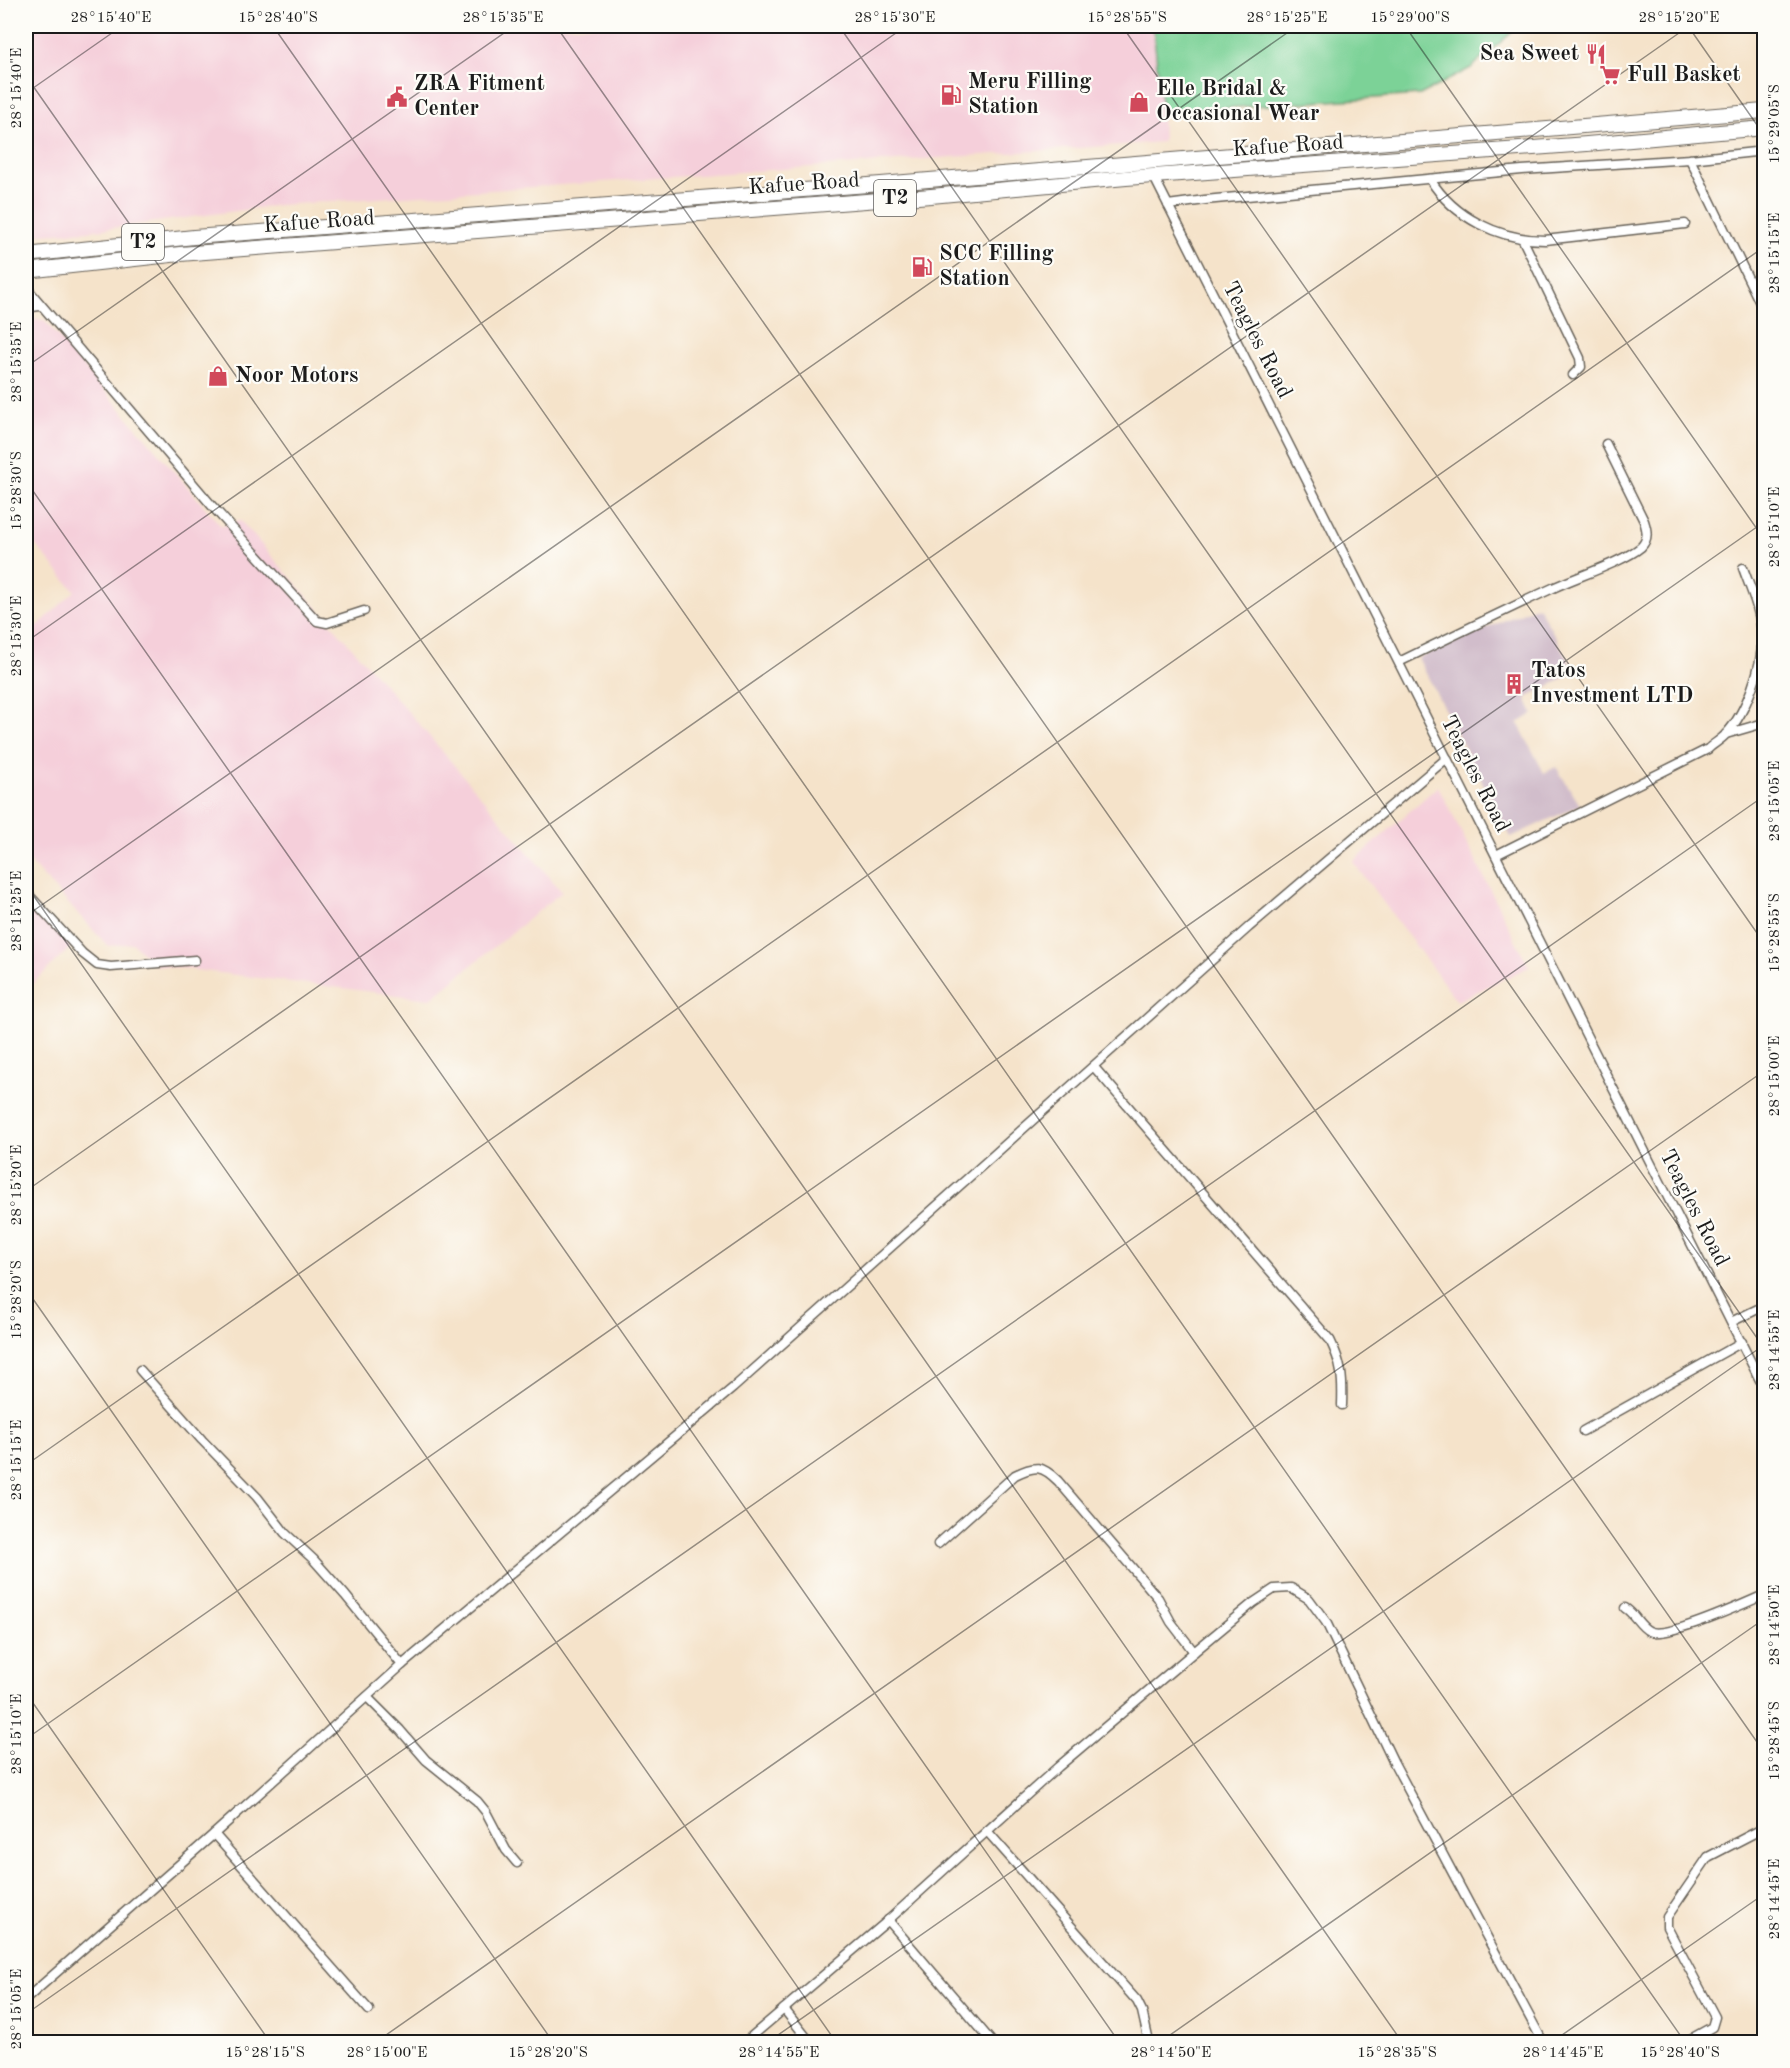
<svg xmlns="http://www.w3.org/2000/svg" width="1790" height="2068" font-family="'Old Standard TT',serif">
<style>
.built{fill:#f5cfda}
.industrial{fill:#d1bdcb}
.green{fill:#7cd297;stroke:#4c775a;stroke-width:1.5}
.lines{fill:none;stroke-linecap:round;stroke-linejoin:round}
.street-casing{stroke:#686259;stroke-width:11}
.primary-casing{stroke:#686259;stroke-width:16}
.street{stroke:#fff;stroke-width:8}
.primary{stroke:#fff;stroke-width:14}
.ticks{fill:none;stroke:#1c1c1c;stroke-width:1.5;stroke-opacity:0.45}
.labels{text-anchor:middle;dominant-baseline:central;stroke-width:4.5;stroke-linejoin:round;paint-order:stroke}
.shield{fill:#fdfcf7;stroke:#605f5e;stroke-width:1.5}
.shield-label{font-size:21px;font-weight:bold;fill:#1c1c1c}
.poi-label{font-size:22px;font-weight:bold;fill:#1c1c1c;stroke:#fdfcf7;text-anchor:start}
.street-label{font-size:22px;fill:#1c1c1c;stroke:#fdfcf7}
.neatline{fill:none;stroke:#1c1c1c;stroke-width:2}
.ticks-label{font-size:15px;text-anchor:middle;fill:#1c1c1c}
</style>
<rect width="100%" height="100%" fill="#fdfcf7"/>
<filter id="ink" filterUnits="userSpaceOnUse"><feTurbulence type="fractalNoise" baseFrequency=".0167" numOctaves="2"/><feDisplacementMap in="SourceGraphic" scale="12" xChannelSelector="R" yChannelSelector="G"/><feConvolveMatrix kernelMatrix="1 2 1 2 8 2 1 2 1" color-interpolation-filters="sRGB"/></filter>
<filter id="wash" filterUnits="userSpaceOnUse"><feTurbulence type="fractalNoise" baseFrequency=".008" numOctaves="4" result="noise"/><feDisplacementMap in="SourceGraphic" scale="24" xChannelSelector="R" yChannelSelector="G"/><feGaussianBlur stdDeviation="1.35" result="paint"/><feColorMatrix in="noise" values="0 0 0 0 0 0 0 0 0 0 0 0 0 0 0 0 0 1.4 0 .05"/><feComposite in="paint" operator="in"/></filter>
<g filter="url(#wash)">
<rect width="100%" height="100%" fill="#f5e3ca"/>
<g class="built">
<path d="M26 26H1152L1162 112 1163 142 280 205 89 231 26 235Z"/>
<path d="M26 319 44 320 221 526 240 520 425 731 562 892 430 999 155 965 133 943 108 946 26 858V637L75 591 26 534Z"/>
<path d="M1438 786 1529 967 1457 1001 1353 862Z"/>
<path d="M26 897 72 946 26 990Z"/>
</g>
<path class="industrial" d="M1538 606 1575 672 1526 698 1533 714 1518 723 1544 773 1556 767 1580 805 1511 837 1418 658Z"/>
<path class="green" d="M1153 26H1519L1471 68 1420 95 1162 112Z"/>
</g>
<g filter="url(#ink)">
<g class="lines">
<g class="street-casing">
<g id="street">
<path d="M1690 159 1764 311"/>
<path d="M1154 177 1764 1388"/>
<path d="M1430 179C1454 218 1500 240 1545 240L1685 224"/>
<path d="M1168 205 1205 200 1522 170 1690 159 1764 151"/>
<path d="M1523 240 1580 358 1581 367 1573 375"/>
<path d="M26 287 213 507 317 621 327 623 364 611"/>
<path d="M26 308 39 306"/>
<path d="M1399 662C1450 637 1501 612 1553 588 1576 577 1623 562 1641 547 1649 539 1647 530 1644 521L1606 444"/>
<path d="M1726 734 1764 723"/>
<path d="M1496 855 1708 749C1713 744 1721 740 1726 734 1746 713 1764 664 1762 635 1761 612 1751 590 1743 568"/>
<path d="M26 892 82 953 97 965 111 967 195 960"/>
<path d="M1094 1067 1330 1340C1342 1364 1343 1379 1342 1405"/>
<path d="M1731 1322 1764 1306"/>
<path d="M140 1370 202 1440 257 1497 285 1533 313 1559 345 1595 402 1665"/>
<path d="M1583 1431 1742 1342"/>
<path d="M938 1544 1015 1475C1035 1465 1042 1465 1058 1481L1158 1598 1171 1622 1194 1652"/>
<path d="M1625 1608C1635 1614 1639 1626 1649 1631 1665 1640 1746 1603 1764 1595"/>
<path d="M367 1697 400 1730 426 1760 477 1801 486 1812 506 1850 517 1863"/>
<path d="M987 1831 1137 2001 1142 2011 1149 2042"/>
<path d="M214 1834 369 2010"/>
<path d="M888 1920 992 2042"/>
<path d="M26 1999 214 1834 402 1665 733 1388 1249 927 1447 758"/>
<path d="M784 2009 810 2042"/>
<path d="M745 2042 884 1924 1058 1767 1194 1652 1253 1603 1274 1589 1291 1588 1309 1599 1326 1622 1394 1763 1543 2042"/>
<path d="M1685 2042 1712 2027 1715 2017 1667 1927V1917L1708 1857 1764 1828"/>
</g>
</g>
<g class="primary-casing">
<g id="primary">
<path d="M26 255 194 237 881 184 1764 111"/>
<path d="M26 271 180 254 931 196 1126 178 1587 144 1764 128"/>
</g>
</g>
<use href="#street" class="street"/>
<use href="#primary" class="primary"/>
</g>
</g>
<path class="ticks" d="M273 26 1685 2042M556 26 1764 1752M839 26 1764 1348M1122 26 1764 943M1405 26 1764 539M1688 26 1764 135M26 76 1402 2042M26 93 122 26M26 367 514 26M26 481 1119 2042M26 642 906 26M26 885 836 2042M26 916 1297 26M26 1191 1689 26M26 1289 553 2042M26 1465 1764 247M26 1693 270 2042M26 1739 1764 522M26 2014 1764 796M376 2042 1764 1071M768 2042 1764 1345M1160 2042 1764 1619M1552 2042 1764 1894"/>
<defs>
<g id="restaurant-bare" transform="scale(1.62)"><path d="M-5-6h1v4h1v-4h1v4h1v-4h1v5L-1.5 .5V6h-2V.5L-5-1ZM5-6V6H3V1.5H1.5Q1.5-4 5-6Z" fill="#d1495b" stroke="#fdfcf7" stroke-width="2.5" paint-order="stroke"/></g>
<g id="supermarket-bare" transform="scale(1.62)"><path d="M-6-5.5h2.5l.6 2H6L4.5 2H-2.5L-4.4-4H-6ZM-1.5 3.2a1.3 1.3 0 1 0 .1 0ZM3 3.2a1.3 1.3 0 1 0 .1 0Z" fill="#d1495b" stroke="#fdfcf7" stroke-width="2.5" paint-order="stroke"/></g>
<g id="fuel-bare" transform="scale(1.62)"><path d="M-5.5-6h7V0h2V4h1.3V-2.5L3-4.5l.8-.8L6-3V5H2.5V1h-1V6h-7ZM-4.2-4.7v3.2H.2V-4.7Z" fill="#d1495b" stroke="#fdfcf7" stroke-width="2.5" paint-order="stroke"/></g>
<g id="civic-bare" transform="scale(1.62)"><path d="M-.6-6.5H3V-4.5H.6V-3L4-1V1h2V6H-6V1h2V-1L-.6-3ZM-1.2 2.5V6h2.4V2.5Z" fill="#d1495b" stroke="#fdfcf7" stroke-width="2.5" paint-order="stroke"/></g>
<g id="shop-bare" transform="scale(1.62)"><path d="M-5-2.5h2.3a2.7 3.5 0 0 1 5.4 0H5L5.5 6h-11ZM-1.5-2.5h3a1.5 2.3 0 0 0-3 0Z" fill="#d1495b" stroke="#fdfcf7" stroke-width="2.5" paint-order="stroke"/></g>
<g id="building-bare" transform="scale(1.62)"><path d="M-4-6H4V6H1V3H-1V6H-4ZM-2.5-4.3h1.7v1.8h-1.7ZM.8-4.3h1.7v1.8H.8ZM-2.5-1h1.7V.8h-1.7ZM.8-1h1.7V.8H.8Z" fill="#d1495b" stroke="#fdfcf7" stroke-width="2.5" paint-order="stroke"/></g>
</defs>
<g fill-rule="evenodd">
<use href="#restaurant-bare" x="1596" y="54"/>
<use href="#supermarket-bare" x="1610" y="75"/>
<use href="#fuel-bare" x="951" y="95"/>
<use href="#civic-bare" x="397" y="97"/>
<use href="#shop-bare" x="1139" y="102"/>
<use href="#fuel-bare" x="922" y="267"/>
<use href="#shop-bare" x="218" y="376"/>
<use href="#building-bare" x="1514" y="684"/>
</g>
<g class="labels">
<g class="shield">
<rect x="874" y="180" width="42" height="36" rx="4.5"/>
<rect x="122" y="224" width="42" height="36" rx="4.5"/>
</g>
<g class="shield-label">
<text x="895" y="198">T2</text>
<text x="143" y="242">T2</text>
</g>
<g class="poi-label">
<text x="1579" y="54" text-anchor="end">Sea Sweet</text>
<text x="1627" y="75">Full Basket</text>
<text x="968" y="82">Meru Filling<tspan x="968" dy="25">Station</tspan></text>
<text x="414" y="84">ZRA Fitment<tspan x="414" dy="25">Center</tspan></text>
<text x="1156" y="89">Elle Bridal &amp;<tspan x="1156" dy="25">Occasional Wear</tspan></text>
<text x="939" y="254">SCC Filling<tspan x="939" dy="25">Station</tspan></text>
<text x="235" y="376">Noor Motors</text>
<text x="1531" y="671">Tatos<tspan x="1531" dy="25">Investment LTD</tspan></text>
</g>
<g class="street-label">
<text transform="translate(1288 146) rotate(-4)">Kafue Road</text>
<text transform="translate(804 184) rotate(-4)">Kafue Road</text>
<text transform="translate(319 222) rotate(-4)">Kafue Road</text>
<text transform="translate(1257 340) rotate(63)">Teagles Road</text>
<text transform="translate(1475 774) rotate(63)">Teagles Road</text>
<text transform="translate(1694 1208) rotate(63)">Teagles Road</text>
</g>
</g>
<rect width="1790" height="2068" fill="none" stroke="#fdfcf7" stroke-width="66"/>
<rect x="33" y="33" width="1724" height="2002" class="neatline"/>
<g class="ticks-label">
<text x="111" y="22">28°15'40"E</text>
<text x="278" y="22">15°28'40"S</text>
<text x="503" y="22">28°15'35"E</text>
<text x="895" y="22">28°15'30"E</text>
<text x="1127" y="22">15°28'55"S</text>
<text x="1287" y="22">28°15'25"E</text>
<text x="1410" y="22">15°29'00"S</text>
<text x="1679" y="22">28°15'20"E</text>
<text transform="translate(16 88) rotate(-90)" y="5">28°15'40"E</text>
<text transform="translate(1774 124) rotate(-90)" y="5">15°29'05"S</text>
<text transform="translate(1774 253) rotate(-90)" y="5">28°15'15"E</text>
<text transform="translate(16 362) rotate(-90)" y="5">28°15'35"E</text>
<text transform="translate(16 491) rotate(-90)" y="5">15°28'30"S</text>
<text transform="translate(1774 527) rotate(-90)" y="5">28°15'10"E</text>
<text transform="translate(16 636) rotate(-90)" y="5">28°15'30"E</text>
<text transform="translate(1774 801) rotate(-90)" y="5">28°15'05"E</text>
<text transform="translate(16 911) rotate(-90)" y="5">28°15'25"E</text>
<text transform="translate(1774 933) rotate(-90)" y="5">15°28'55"S</text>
<text transform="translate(1774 1076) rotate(-90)" y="5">28°15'00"E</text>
<text transform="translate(16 1185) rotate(-90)" y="5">28°15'20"E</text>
<text transform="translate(16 1300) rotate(-90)" y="5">15°28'20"S</text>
<text transform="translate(1774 1350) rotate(-90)" y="5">28°14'55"E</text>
<text transform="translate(16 1460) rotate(-90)" y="5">28°15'15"E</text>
<text transform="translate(1774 1625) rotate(-90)" y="5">28°14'50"E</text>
<text transform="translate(16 1734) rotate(-90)" y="5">28°15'10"E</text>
<text transform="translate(1774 1741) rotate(-90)" y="5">15°28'45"S</text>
<text transform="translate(1774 1899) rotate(-90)" y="5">28°14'45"E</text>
<text transform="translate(16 2009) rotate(-90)" y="5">28°15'05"E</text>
<text x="265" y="2057">15°28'15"S</text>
<text x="387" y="2057">28°15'00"E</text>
<text x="548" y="2057">15°28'20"S</text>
<text x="779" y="2057">28°14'55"E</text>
<text x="1171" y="2057">28°14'50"E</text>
<text x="1397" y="2057">15°28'35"S</text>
<text x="1563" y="2057">28°14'45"E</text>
<text x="1680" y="2057">15°28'40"S</text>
</g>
</svg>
